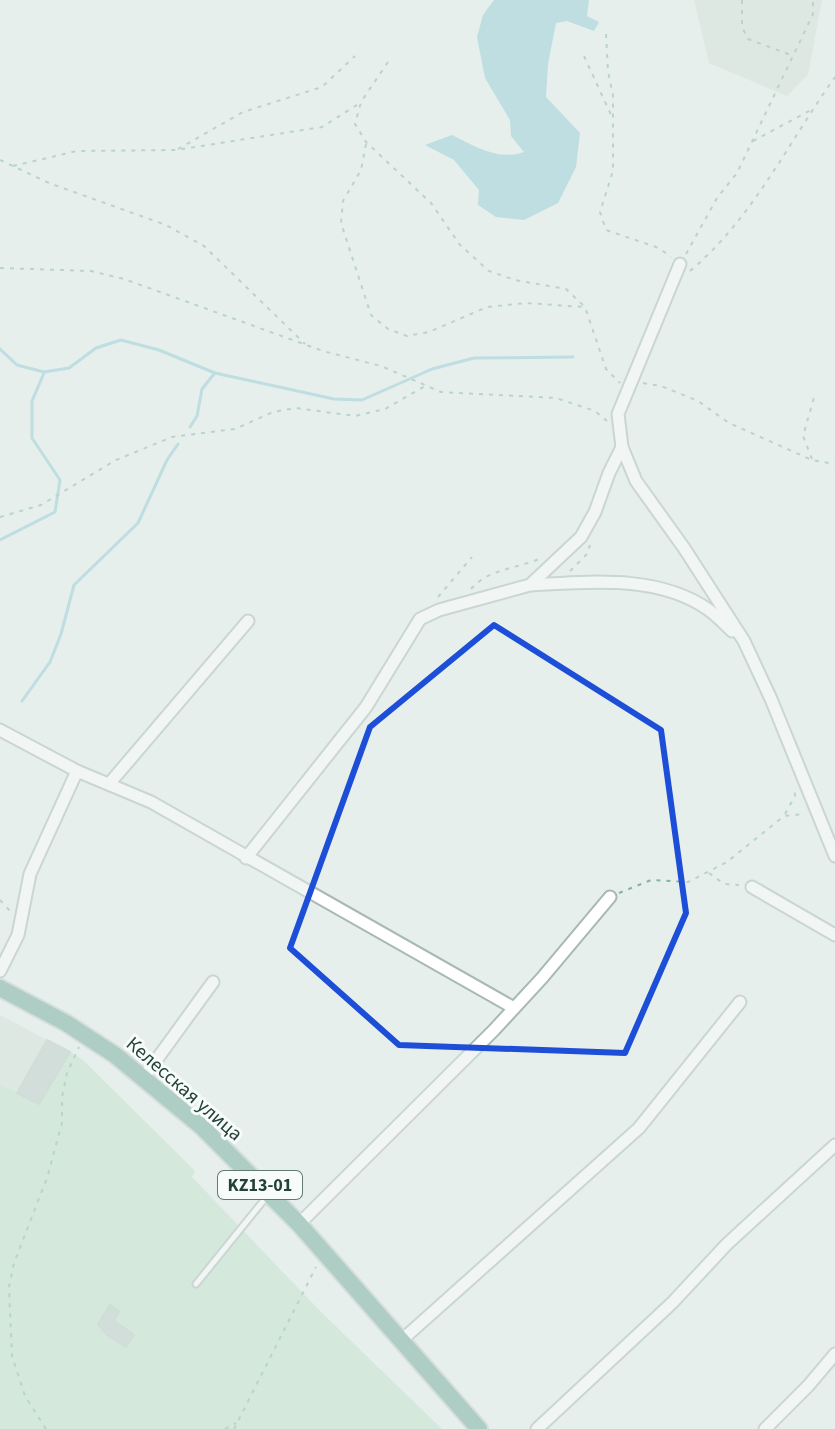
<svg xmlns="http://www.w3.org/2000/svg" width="835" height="1429" font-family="'Source Sans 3',sans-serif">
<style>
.built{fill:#d4dfda}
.green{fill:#bfe0c8}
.water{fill:#8ec9d4}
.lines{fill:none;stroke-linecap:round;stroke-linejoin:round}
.stream{stroke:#8ec9d4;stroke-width:3}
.building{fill:#bbcac4;stroke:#b8c9c2;stroke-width:2}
.service-casing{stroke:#a8b8b2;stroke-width:9}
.minor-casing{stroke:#a8b8b2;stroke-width:15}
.primary-casing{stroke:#c2cac8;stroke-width:20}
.path{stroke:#86b3a5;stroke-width:2;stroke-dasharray:4 6;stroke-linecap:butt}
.service{stroke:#fff;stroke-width:5}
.minor{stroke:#fff;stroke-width:11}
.primary{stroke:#6aa596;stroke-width:16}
.marked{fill:none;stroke:#1d4ed8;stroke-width:6;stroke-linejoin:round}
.labels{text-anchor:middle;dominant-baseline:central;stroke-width:6;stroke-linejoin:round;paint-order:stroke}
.shield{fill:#f7fbf9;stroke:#637a73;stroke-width:2}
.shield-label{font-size:18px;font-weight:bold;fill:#24423a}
.street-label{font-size:20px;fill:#24423a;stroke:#f7fbf9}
</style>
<rect width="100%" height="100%" fill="#e6efeb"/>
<g class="built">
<path d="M694 0H822L808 75 787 96 709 63Z"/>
<path d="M0 1015 70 1052 39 1104 0 1084Z"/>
</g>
<path class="green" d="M70 1052 83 1060 195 1171 192 1177 320 1311 442 1429H0V1084L39 1104Z"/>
<path class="water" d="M494 0H589L587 16 599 22 594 31 567 21 556 23 548 64 546 97 580 133 576 167 558 203 524 220 496 217 478 205 479 190 454 160 425 145 452 135C476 147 499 161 524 152L511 136 510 120 485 78 477 37 483 15Z"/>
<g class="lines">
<g class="stream">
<path d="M0 349 17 365 44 372 69 368 96 348 121 340 159 350 215 373 334 399 362 400 432 369 474 358 573 357"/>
<path d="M190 427 197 416 202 389 214 374"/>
<path d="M0 540 55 512 60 480 32 438V401L44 373"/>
<path d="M22 701 50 662 61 634 74 585 138 523 167 460 178 444"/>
</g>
</g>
<g class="building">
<path d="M47 1040 70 1052 39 1104 17 1093Z"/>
<path d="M110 1305 119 1311 114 1321 134 1335 126 1347 107 1335 98 1324Z"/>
</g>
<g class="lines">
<g class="service-casing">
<path id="service" d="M196 1284 268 1195"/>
</g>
<g class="minor-casing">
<g id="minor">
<path d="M680 264 618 414 622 447 636 481 684 548 744 641 771 699 835 856"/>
<path d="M531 585C589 582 658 574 709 610 717 616 725 624 732 631"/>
<path d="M0 730 77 771 151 802 514 1008"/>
<path d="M109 784 248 621"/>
<path d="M246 858 366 707 420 619 439 610 530 585 581 537 595 512 609 473 622 447"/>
<path d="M752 887 835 935"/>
<path d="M0 971 18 935 30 874 77 771"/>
<path d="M144 1077 213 982"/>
<path d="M299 1224 494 1030 542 978 610 897"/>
<path d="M403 1339 639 1128 740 1002"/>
<path d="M537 1429 672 1303 727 1244 835 1145"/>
<path d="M765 1429 808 1386 835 1354"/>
</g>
</g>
<g class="primary-casing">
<path id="primary" d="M0 988 66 1023 115 1055 201 1126 299 1224 479 1429"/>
</g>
<g class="path">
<path d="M742 0V27L748 39 791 55"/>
<path d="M606 34 608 71 613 96V171L600 212 606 230 659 248 671 257"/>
<path d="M584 56 612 117"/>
<path d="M388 62 361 102 355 124 366 142 431 203 460 245 489 271 515 280 566 289 585 307 606 369 620 383"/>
<path d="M753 141 811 110"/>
<path d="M366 144 361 170 343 201 341 223 371 315 388 329 407 336 429 332 487 307 526 303 584 307"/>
<path d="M178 149 243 112 322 87 355 56"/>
<path d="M0 160 49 183 166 225 204 246 305 344"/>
<path d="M13 166 77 151 176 150 322 127 360 103"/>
<path d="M686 254 717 198 737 173 813 14V0"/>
<path d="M0 268 91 271 124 279 323 351 381 366 441 392 556 398 595 411 607 421"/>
<path d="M690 271C753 218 788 143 835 77"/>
<path d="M643 383 661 386 698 401 729 423 812 460 835 464"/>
<path d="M812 459 803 436 815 394"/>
<path d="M0 517 41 505 116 460 172 437 235 429 273 412 296 408 355 416 385 409 425 386"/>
<path d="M570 571 587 554 590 545"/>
<path d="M471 589C489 568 518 569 541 558"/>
<path d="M438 597 472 557"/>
<path d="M785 814 795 796 794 787"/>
<path d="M709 873 724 884 739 885"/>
<path d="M619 893 651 880 688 882 727 862 784 816 804 814"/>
<path d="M0 900 12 913"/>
<path d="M46 1429 25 1396 12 1356 9 1287 14 1263 47 1178 62 1123V1097L67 1073 79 1047"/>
<path d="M225 1429 236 1423"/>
<path d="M234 1429 316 1267"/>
</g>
<use href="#service" class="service"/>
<use href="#minor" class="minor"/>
<use href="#primary" class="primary"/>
</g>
<path d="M0 0H835V1429H0ZM494 625 661 730 686 913 625 1053 399 1045 290 948 370 727Z" fill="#e6efeb" fill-opacity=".55" fill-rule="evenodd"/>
<path class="marked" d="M494 625 661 730 686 913 625 1053 399 1045 290 948 370 727Z"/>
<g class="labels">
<rect class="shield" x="218" y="1171" width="84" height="28" rx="6"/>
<g class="shield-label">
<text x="260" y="1185">KZ13-01</text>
</g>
<g class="street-label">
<text transform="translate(184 1089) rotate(41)">Келесская улица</text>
</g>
</g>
</svg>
